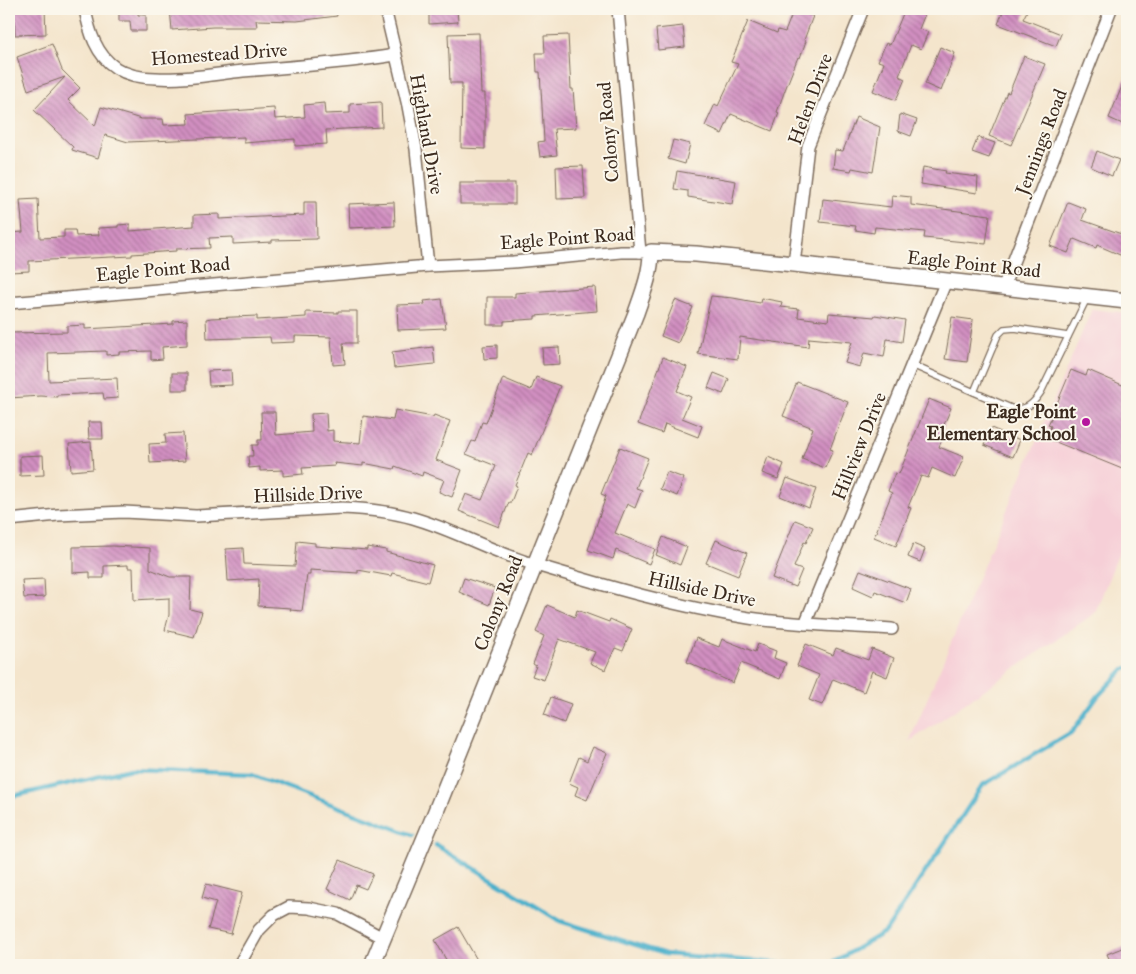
<svg xmlns="http://www.w3.org/2000/svg" width="1136" height="974" font-family="'IM FELL Great Primer',serif">
<style>
.built{fill:#f6cfd7}
.lines{fill:none;stroke-linecap:round;stroke-linejoin:round}
.stream{stroke:#4cb0cb;stroke-width:4.5}
.building{fill:url(#building-back-hatch)}
.service-casing{stroke:#7c6b5b;stroke-width:8}
.minor-casing{stroke:#7c6b5b;stroke-width:14}
.tertiary-casing{stroke:#7c6b5b;stroke-width:18}
.service{stroke:#fff;stroke-width:5.5}
.minor{stroke:#fff;stroke-width:11}
.tertiary{stroke:#fff;stroke-width:15}
.poi-dot{fill:#b5179e;stroke:#fbf7ec;stroke-width:2}
.labels{text-anchor:middle;dominant-baseline:central;stroke-width:4;stroke-linejoin:round;paint-order:stroke}
.street-label{font-size:19px;fill:#3b2a1e;stroke:#fbf7ec}
.poi-label{font-size:19px;font-weight:bold;fill:#3b2a1e;stroke:#fbf7ec;text-anchor:end}
</style>
<defs>
<pattern id="building-back-hatch" width="6" height="6" patternUnits="userSpaceOnUse" patternTransform="scale(1.25)"><rect width="6" height="6" fill="#d18fc1"/><path d="M-1 5l2 2M0 0l6 6M5-1l2 2" fill="none" stroke="#ab759c"/></pattern>
</defs>
<rect width="100%" height="100%" fill="#fbf7ec"/>
<filter id="ink" filterUnits="userSpaceOnUse"><feTurbulence type="fractalNoise" baseFrequency=".02" numOctaves="2"/><feDisplacementMap in="SourceGraphic" scale="10" xChannelSelector="R" yChannelSelector="G"/><feConvolveMatrix kernelMatrix="1 2 1 2 8 2 1 2 1" color-interpolation-filters="sRGB"/></filter>
<filter id="wash" filterUnits="userSpaceOnUse"><feTurbulence type="fractalNoise" baseFrequency=".0096" numOctaves="4" result="noise"/><feDisplacementMap in="SourceGraphic" scale="20" xChannelSelector="R" yChannelSelector="G"/><feGaussianBlur stdDeviation="1.12" result="paint"/><feColorMatrix in="noise" values="0 0 0 0 0 0 0 0 0 0 0 0 0 0 0 0 0 1.4 0 .05"/><feComposite in="paint" operator="in"/></filter>
<g filter="url(#wash)">
<rect width="100%" height="100%" fill="#f4e5cc"/>
<path class="built" d="M1092 309 1127 313V532L1095 613 909 742Z"/>
<g class="lines">
<g class="stream">
<path d="M9 797 132 769 252 774 412 835"/>
<path d="M436 845 560 921 665 954 803 965"/>
<path d="M829 965 886 931 983 785 1072 732 1098 696 1123 670 1127 668"/>
</g>
</g>
<g id="blocks">
<g class="building">
<path d="M14 9H45L46 34 15 35Z"/>
<path d="M119 9H138V15H146V31H131L130 21H119Z"/>
<path d="M170 9H336L337 16 297 21 256 20 257 27H213L172 30Z"/>
<path d="M429 9H457L458 22 429 24Z"/>
<path d="M794 9 813 16 804 40 806 41 800 58 798 57 785 90 777 112 779 113 772 131 731 114 722 134 705 126 715 104 718 106 738 64 731 62 748 21 777 33 778 30 785 32Z"/>
<path d="M905 9H927L919 29 928 32 921 49 911 45 899 76 905 79 896 100 873 91 884 63 878 61 886 43 890 45Z"/>
<path d="M1004 9H1028L1023 19 1061 34 1056 46 998 24Z"/>
<path d="M683 26 685 47 658 50 656 29Z"/>
<path d="M479 33 481 93H485V149L461 148 462 83H450L448 34Z"/>
<path d="M568 35 571 89H573L576 128 554 129 557 155 540 157 538 142 544 141 540 72H537L536 53H545L544 36Z"/>
<path d="M52 44 62 70 80 88 68 100 95 126 101 107 141 119H163L164 125 189 124 188 114 274 108 275 119 305 117 304 105 324 103 325 114 350 113V104L381 102 382 127 326 130 327 144 295 146V139L244 143V137L128 142 105 135 98 158 72 150 73 147 34 110 65 77 28 90 17 57Z"/>
<path d="M940 47 955 53 941 91 925 84Z"/>
<path d="M1024 56 1045 64 1011 145 989 136 1007 92 1009 93Z"/>
<path d="M1127 74V126L1109 118Z"/>
<path d="M900 114 917 120 911 136 898 131Z"/>
<path d="M856 117 880 127 873 172 852 168 851 171 833 168 835 150 843 151Z"/>
<path d="M978 137 995 143 989 158 972 152Z"/>
<path d="M673 140 690 144 685 164 668 159Z"/>
<path d="M1097 151 1119 160 1112 176 1091 167Z"/>
<path d="M583 166 585 198 557 199 556 167Z"/>
<path d="M923 167 946 171 945 173 978 177 977 193 921 184Z"/>
<path d="M677 171 736 181 732 204 688 197V191L674 189Z"/>
<rect x="460" y="183" width="55" height="21"/>
<path d="M892 195 911 197V205L990 215 986 244 924 238 925 232 875 227 874 233 855 230 856 226 820 222 823 199 891 207Z"/>
<path d="M38 199 40 238 64 237V230H75L76 236 99 235 98 228 118 227V225L130 224V231L194 226V215L219 214V219L304 215V202H316L317 239 272 240V242L233 244V237L209 238 210 248 176 249V251L132 254V256L29 261V271L9 272V233L23 232 20 200Z"/>
<path d="M394 202 395 226 349 228 348 204Z"/>
<path d="M1068 202 1086 209 1082 220 1127 236V258L1097 245 1096 248 1074 239 1068 253 1050 246Z"/>
<path d="M595 287 597 311 535 316V319L504 321V325H487V297H515V293Z"/>
<path d="M711 296 733 298 760 303 761 298 782 302 781 307 799 309 798 317 828 321 829 313 874 317 875 315 905 320 902 342 887 339 884 357 864 353 860 367 845 363 852 342 809 338 808 347 740 337 738 359 698 354Z"/>
<path d="M442 299 446 328 398 330 397 305 425 304 424 301Z"/>
<path d="M675 300 693 307 678 343 661 336Z"/>
<path d="M338 311H357V343H343L345 364 333 365 331 337 295 336V342L271 343 270 337 207 339 206 319 211 318 257 316V320L306 317V312L338 313Z"/>
<path d="M952 317 973 320 967 362 945 359Z"/>
<path d="M187 320V345L162 347 163 359 151 360V351L119 352V354L106 355V351L48 353 49 381 117 378 118 398 104 399 103 393 57 395V397L41 396 9 398V333L67 332V326L85 325V329L173 324V321Z"/>
<path d="M497 345V358L484 359 483 346Z"/>
<path d="M433 347 435 364 394 368 392 352Z"/>
<path d="M559 347 560 364 543 365 542 348Z"/>
<path d="M663 357 687 367 677 391 691 397 682 418 702 426 698 437 665 424 662 433 638 424Z"/>
<path d="M231 370 232 385 209 386 208 371Z"/>
<path d="M1071 370 1086 376 1088 370 1127 387V471L1046 438 1051 426 1048 425Z"/>
<rect x="172" y="373" width="15" height="17"/>
<path d="M714 373 729 379 723 394 708 388Z"/>
<path d="M536 377 560 386 532 455 528 453 515 485 517 486 511 502H509L499 527 459 511 466 494 482 500 496 466 466 454 472 441 475 442 482 422 486 423 503 378 531 390Z"/>
<path d="M797 382 848 402 830 449 833 450 825 468 802 459 813 428 783 416Z"/>
<path d="M929 399 951 408 941 432 944 434 939 447 964 457 955 478 932 468 928 478 921 476 908 507 911 508 896 546 874 537 892 493 888 491 895 473 899 474Z"/>
<path d="M395 410 433 417 434 415 450 421 436 460 462 470 452 497 439 492 444 480 423 472 422 476 395 466 394 469 363 463V466L334 463 335 466 302 468 303 474 283 476V470L260 471V467L249 468 248 456H253L252 445H258V440H262L261 412H275L276 435 312 432 311 414 326 413 327 431 333 430V441L360 443 363 416 393 420Z"/>
<path d="M88 422H102L103 439H89Z"/>
<path d="M991 428 1020 440 1013 457 984 445Z"/>
<path d="M183 433 185 461 150 463 149 444 166 443 165 434Z"/>
<path d="M91 442 93 469 71 471 69 444Z"/>
<path d="M620 447 648 458 636 488 642 490 635 508 627 504 615 533 655 549 649 564 616 550 613 559 588 550 606 496 601 494Z"/>
<path d="M43 455 44 475 20 476V456Z"/>
<path d="M768 457 784 464 778 479 762 473Z"/>
<path d="M667 472 684 478 677 496 660 489Z"/>
<path d="M787 478 816 489 809 508 780 496Z"/>
<path d="M795 520 813 527 806 543 804 542 794 567 802 570 795 587 772 578Z"/>
<path d="M663 537 687 547 680 565 656 555Z"/>
<path d="M716 540 747 553 738 576 706 563Z"/>
<path d="M297 541 315 543V546L367 550V547L386 550V552L433 565 428 582 392 573 391 576 358 570V573L310 570V575H307L302 611 290 610 291 608 258 606 259 579 228 581 226 549 243 548 244 564 295 566Z"/>
<path d="M913 544 925 549 920 562 908 557Z"/>
<path d="M113 546 150 548V569L170 577H191L190 609 202 612 194 637 165 630 169 615V598L134 600 133 568H128V565L104 566V578H90V572L73 573V547Z"/>
<path d="M860 570 911 589 906 603 875 591 873 596 853 587Z"/>
<path d="M464 578 495 588 489 605 459 592Z"/>
<path d="M44 579 45 597 24 598 22 580Z"/>
<path d="M547 605 575 617 577 610 609 622 610 619 632 629 623 651 615 648 605 670 590 663 595 652 559 639 544 680 532 676 536 666 533 664 544 636 536 632Z"/>
<path d="M696 638 719 647 722 639 755 652 758 644 776 651 774 658 786 663 780 679 741 663 733 683 687 662Z"/>
<path d="M806 644 833 655 836 648 868 660 872 649 894 658 887 677 872 671 864 692 833 679 822 705 809 700 819 675 797 666Z"/>
<path d="M551 697 571 704 564 723 544 715Z"/>
<path d="M593 747 607 753 587 800 575 795 578 787 569 783 579 757 587 761Z"/>
<path d="M340 860 373 874 366 889 356 885 350 900 327 889Z"/>
<path d="M206 884 242 893 231 934 208 929 216 902 202 898Z"/>
<path d="M458 927 480 965H449L435 940Z"/>
<path d="M1127 946V965H1112L1107 954Z"/>
</g>
</g>
</g>
<g filter="url(#ink)">
<use href="#blocks" fill-opacity="0" stroke="#7c6b5b" stroke-width="1"/>
<g class="lines">
<g class="service-casing">
<g id="service">
<path d="M912 365 1013 409C1027 410 1033 404 1041 392L1087 298"/>
<path d="M974 392 998 335 1004 329 1015 328 1068 336"/>
</g>
</g>
<g class="minor-casing">
<g id="minor">
<path d="M85 9C89 31 96 55 116 68 127 75 143 78 156 78 185 80 215 74 243 71 294 67 345 63 395 55"/>
<path d="M385 9 408 106 416 149 428 266"/>
<path d="M618 9 640 252"/>
<path d="M794 264 808 146 863 9"/>
<path d="M1003 288 1111 9"/>
<path d="M9 303 428 266 513 262 621 252H651"/>
<path d="M9 520 58 515 124 512 196 516 342 508C366 509 389 511 413 518 455 530 494 553 536 565 606 586 677 607 749 618 796 625 844 626 892 629"/>
<path d="M805 624 946 281"/>
<path d="M237 965 240 963 259 930 274 915 289 907 309 908 338 914 383 938"/>
</g>
</g>
<g class="tertiary-casing">
<path id="tertiary" d="M372 965 434 816 636 313C643 293 651 273 651 252L696 254 794 264 1127 301"/>
</g>
<use href="#service" class="service"/>
<use href="#minor" class="minor"/>
<use href="#tertiary" class="tertiary"/>
</g>
</g>
<circle class="poi-dot" cx="1086" cy="422" r="5"/>
<g class="labels">
<g class="street-label">
<text transform="translate(219 54) rotate(-4)">Homestead Drive</text>
<text transform="translate(810 99) rotate(-70)">Helen Drive</text>
<text transform="translate(608 132) rotate(-95)">Colony Road</text>
<text transform="translate(427 134) rotate(80)">Highland Drive</text>
<text transform="translate(1041 142) rotate(-69)">Jennings Road</text>
<text transform="translate(567 238) rotate(-4)">Eagle Point Road</text>
<text transform="translate(974 264) rotate(6)">Eagle Point Road</text>
<text transform="translate(163 269) rotate(-5)">Eagle Point Road</text>
<text transform="translate(859 446) rotate(-68)">Hillview Drive</text>
<text transform="translate(308 494) rotate(-2)">Hillside Drive</text>
<text transform="translate(702 589) rotate(12)">Hillside Drive</text>
<text transform="translate(498 603) rotate(-68)">Colony Road</text>
</g>
<g class="poi-label">
<text x="1076" y="411">Eagle Point<tspan x="1076" dy="22">Elementary School</tspan></text>
</g>
</g>
<rect width="1136" height="974" fill="none" stroke="#fbf7ec" stroke-width="30"/>
</svg>
